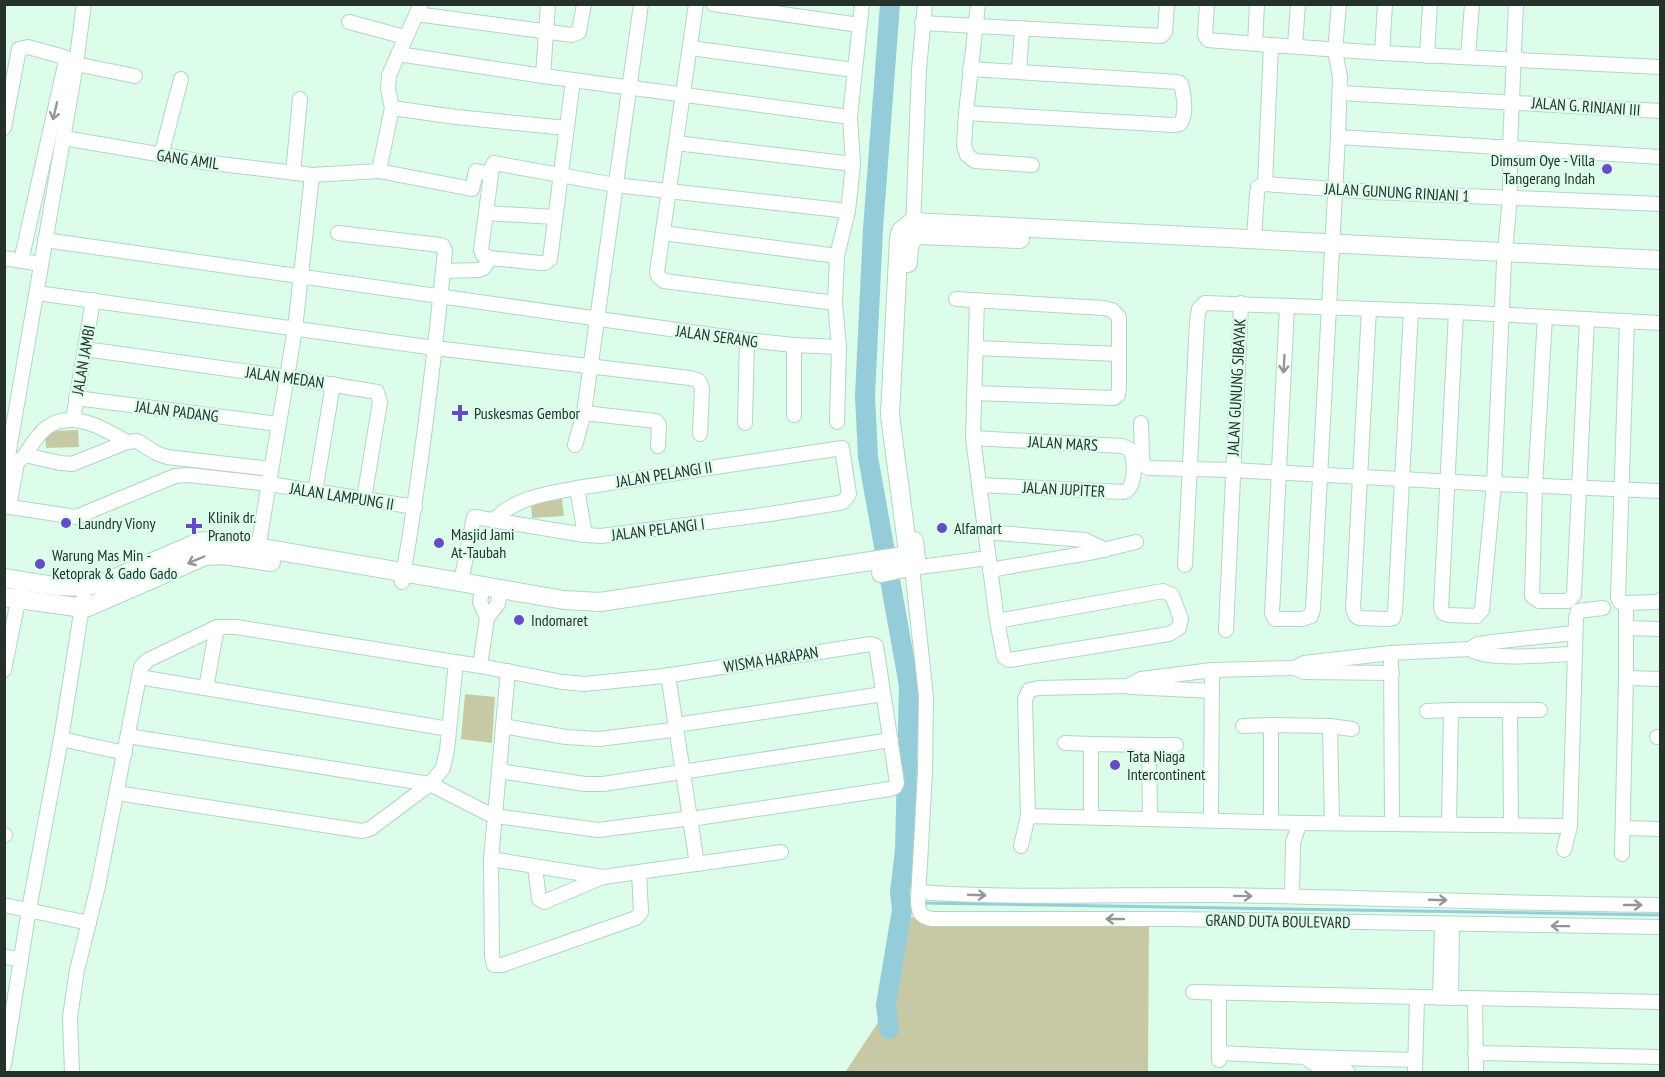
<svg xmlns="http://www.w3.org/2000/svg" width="1665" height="1077" font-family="'PT Sans Narrow',sans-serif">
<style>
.green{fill:#c7c9a4}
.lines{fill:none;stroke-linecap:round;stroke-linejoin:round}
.stream{stroke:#94cdd9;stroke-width:3}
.river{stroke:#94cdd9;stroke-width:20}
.minor-casing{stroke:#b4d5c3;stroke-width:16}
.major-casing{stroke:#b4d5c3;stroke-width:20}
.minor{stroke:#fff;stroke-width:14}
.major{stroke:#fff;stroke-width:18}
.oneway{stroke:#929895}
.poi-dot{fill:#654bc4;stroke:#dbfdea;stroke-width:2}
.labels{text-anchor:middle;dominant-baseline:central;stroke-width:4.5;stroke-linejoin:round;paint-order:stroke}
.street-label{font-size:16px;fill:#25322b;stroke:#dbfdea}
.poi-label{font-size:16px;fill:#25322b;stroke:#dbfdea;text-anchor:start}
</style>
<rect width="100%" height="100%" fill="#dbfdea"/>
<g class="green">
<path d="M78 430 79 447 46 448 45 435 51 431Z"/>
<path d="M562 499 564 516 532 518 531 502Z"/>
<path d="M465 694 495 697 492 743 461 739Z"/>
<path d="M896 917 1149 920 1148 1072H841L846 1071 879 1021Z"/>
</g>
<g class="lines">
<g class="stream">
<path d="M901 902 915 903"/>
<path d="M921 903 1660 915"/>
</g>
<path class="river" d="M889 1029 886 1005 902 910 900 892 905 851 909 686 868 457 865 396 873 229 890 4"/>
<g class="minor-casing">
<g id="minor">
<path d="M696 4 657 272 658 276 664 281 835 303"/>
<path d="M713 4 859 25"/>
<path d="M978 4 966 113 964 145 967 155 975 161 1032 165"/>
<path d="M1207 4 1205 35 1208 40 1271 45"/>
<path d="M416 14 572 35 579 32 584 4"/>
<path d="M349 22 405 37"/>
<path d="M922 23 1161 36 1165 32 1167 4"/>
<path d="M1255 44 1257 4"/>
<path d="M1295 46 1298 4"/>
<path d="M690 48 854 70"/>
<path d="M1382 53 1385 4"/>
<path d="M398 54 543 76 850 117"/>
<path d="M1427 56 1430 4"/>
<path d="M1468 57 1472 4"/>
<path d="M76 64 135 76"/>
<path d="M1019 71 1022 28"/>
<path d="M543 76 548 4"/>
<path d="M1340 93 1660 111"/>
<path d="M392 108 456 117 566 128"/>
<path d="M966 113 1173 125 1180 124C1187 114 1184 96 1181 84L1178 82 970 69"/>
<path d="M4 128 19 49 28 47 64 57 65 65 21 261"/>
<path d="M1338 137 1660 157"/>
<path d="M64 138 204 162 312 175 379 171 392 108 388 89 389 75 421 4"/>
<path d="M676 143 853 164"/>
<path d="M161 156 181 79"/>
<path d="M379 171 472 189 476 171 491 174"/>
<path d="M293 173 300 99"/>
<path d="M1265 184 1271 45 1382 53 1660 67"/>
<path d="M486 213 555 217"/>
<path d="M913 229 919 69 925 4"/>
<path d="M338 233 440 245 443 246 445 251C434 362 421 472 402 582"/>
<path d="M663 233 837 256"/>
<path d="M1254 239 1257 193 1258 187 1265 184 1372 192 1660 204"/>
<path d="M45 240 747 340 794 345 839 347"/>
<path d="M4 258 41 264"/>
<path d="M490 258 483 255 481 250 492 167 494 163 615 185 848 211"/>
<path d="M443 271 479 270 484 268 490 258 541 263H545L550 259 573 80"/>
<path d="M37 293 435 348 690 378 699 381 702 388 700 434"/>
<path d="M956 299 1104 308 1112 310 1119 317V388L1118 395 1114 398 974 393"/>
<path d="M977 300 973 438 997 621 1004 657 1009 660 1169 634 1179 628 1181 619 1172 595 1163 591 997 621"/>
<path d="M1287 306 1272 613 1275 619H1302L1311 616 1313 609 1338 137 1340 77 1335 51 1339 4"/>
<path d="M1369 309 1353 609 1356 616 1359 618 1389 619 1393 618 1395 612 1411 311"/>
<path d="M1456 312 1441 608 1443 613 1448 615 1477 616 1482 610 1494 484 1504 262 1510 197V148L1516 4"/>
<path d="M1545 317 1535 486 1532 596 1539 601H1568L1574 595 1587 319"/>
<path d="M1627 321 1618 598 1620 602 1623 603 1657 602 1660 600"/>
<path d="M794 345V415"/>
<path d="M976 348 1119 354"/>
<path d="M85 349 286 377 377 392 380 402 364 499"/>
<path d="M76 398 278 424"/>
<path d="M584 413 656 421 659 425 658 446"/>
<path d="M73 420 93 300"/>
<path d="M837 422 839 347 835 303 837 256 848 211 853 164 850 117 862 4"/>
<path d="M745 423 747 340"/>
<path d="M1141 423 1142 460 1146 467 1149 468 1232 470 1494 484 1660 491"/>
<path d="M973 438 1122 446 1129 449C1136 460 1136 487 1124 492L979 485"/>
<path d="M575 445 584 413 641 4"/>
<path d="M25 455C31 446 37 435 46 428 71 409 104 428 127 442"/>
<path d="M4 479 76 64 84 4"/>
<path d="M577 488 585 535"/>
<path d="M315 492 333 384"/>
<path d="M4 506 76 517 175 476 188 475 269 484 415 507"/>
<path d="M9 507 17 463 25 455 60 463 72 464 127 442 137 441 156 453 167 457 271 469"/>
<path d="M985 532 1085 540 1106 550"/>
<path d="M257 554 295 329 312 175"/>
<path d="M909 560 912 568 926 696 925 772 918 900C918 912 920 917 932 919H1174L1660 927"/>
<path d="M1185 565 1197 321 1199 309 1205 303 1456 312 1660 323"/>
<path d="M912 568 988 558"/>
<path d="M990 570 1094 552 1136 542"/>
<path d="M461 582 474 517 585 535 601 536 770 514 839 503 843 502 849 494 842 448 577 488C547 494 516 497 494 520"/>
<path d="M483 586 480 602 487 618"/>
<path d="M1626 628 1660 629"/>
<path d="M1226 630 1241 303"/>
<path d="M1470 649C1488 662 1552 654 1575 654"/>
<path d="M1391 653 1392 823"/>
<path d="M480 666 487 618 498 604 500 589"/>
<path d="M1295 668 1304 672 1392 673"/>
<path d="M4 670 20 591"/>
<path d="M508 671 491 859 492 956 494 965H502L636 918 641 912 639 872"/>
<path d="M668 675 697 864"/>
<path d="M139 677 449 729"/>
<path d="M1626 678 1660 679"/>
<path d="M1130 687 1212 691"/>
<path d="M206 688 217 627"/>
<path d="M1510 710H1540"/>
<path d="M1427 711 1451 710"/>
<path d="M676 725 883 694"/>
<path d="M503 726 566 737 599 739 672 730"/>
<path d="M1243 726 1271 725"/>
<path d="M1330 726 1352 729"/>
<path d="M128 736 430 784 489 814"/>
<path d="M1657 737H1660"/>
<path d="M61 739 125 753"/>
<path d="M1065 743 1091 744"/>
<path d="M1149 745H1176"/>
<path d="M499 771 585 784H603L891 740"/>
<path d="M117 793 362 831 370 829 430 784 443 768 447 750 456 662"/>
<path d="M495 816 598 830 684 819"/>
<path d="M1028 816 1300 823 1570 826 1576 617 1578 611 1603 608"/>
<path d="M1091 817V744L1149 745 1150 819"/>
<path d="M1211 820 1212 670"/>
<path d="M1271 821V725L1330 726 1332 823"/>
<path d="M1449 823 1451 710H1510L1511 824"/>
<path d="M1624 828 1660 829"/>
<path d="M4 835H5"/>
<path d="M1021 846 1028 816 1025 699 1029 690 1039 688 1128 686 1141 679 1212 670 1295 668 1304 663 1391 653 1470 649 1478 644 1492 642 1575 633"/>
<path d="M1564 850 1570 826"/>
<path d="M1622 854 1626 678V609"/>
<path d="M491 859 603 877"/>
<path d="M535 867 539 899 544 902 603 877 781 852"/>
<path d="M919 892C1019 899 1119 894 1219 895 1366 897 1513 904 1660 905"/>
<path d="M1292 896 1293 842 1300 823"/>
<path d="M4 905 89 923"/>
<path d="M4 957 21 959"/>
<path d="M1193 992 1660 1002"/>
<path d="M1440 998 1442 924"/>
<path d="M1451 998 1452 924"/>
<path d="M1475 998 1476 1072"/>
<path d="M1219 1053 1305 1057 1415 1060"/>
<path d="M1475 1053 1660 1057"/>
<path d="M1305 1057 1320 1068 1348 1072"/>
<path d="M1219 1060V993"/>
<path d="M4 1065 29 909 61 739 85 588"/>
<path d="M72 1072 70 1017 77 970 98 886 141 667 148 660 217 627H236L480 666 562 682 585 684 664 676 871 644 876 646 897 783 895 787 890 789 691 819"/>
<path d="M1415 1072 1417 997"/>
</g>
</g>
<g class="major-casing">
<g id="major">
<path d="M908 263C909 251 907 240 919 235L1020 239"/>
<path d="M881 573 914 566 916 559 914 541"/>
<path d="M4 578C38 583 73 592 106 582L199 542 216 540 564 600 600 602 904 556 908 552 890 415 899 238 901 231 912 222 1660 260"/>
<path d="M4 597 76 607H88L205 556 224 555 271 562"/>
</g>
</g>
<use href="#minor" class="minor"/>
<use href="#major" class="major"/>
</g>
<defs><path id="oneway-shaft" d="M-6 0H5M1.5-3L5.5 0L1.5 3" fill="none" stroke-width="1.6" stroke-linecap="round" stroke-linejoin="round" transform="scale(1.5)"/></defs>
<g class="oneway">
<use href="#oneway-shaft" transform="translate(55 111) rotate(103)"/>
<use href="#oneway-shaft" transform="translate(1284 364) rotate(93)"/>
<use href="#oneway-shaft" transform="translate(196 560) rotate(157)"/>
<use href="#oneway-shaft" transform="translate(977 895) rotate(2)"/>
<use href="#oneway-shaft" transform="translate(1243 896) rotate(1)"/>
<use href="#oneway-shaft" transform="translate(1438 900) rotate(2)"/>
<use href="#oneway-shaft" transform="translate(1633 905)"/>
<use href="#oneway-shaft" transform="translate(1115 919) rotate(180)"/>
<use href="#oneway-shaft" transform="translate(1560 926) rotate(-179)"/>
</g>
<g class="poi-dot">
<circle cx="1607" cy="169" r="6"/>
<path d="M457 404h6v6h6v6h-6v6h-6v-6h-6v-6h6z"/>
<circle cx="66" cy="523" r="6"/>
<path d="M191 517h6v6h6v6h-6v6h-6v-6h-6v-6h6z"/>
<circle cx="942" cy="528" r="6"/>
<circle cx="439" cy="543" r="6"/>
<circle cx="40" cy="564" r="6"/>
<circle cx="519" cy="620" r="6"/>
<circle cx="1115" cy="765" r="6"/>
</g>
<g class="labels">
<g class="street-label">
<text transform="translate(1586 106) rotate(4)">JALAN G. RINJANI III</text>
<text transform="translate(188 159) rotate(8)">GANG AMIL</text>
<text transform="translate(1397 192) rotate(3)">JALAN GUNUNG RINJANI 1</text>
<text transform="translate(717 336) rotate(8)">JALAN SERANG</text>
<text transform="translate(83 360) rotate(-80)">JALAN JAMBI</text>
<text transform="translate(285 377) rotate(8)">JALAN MEDAN</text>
<text transform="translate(1236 387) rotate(-87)">JALAN GUNUNG SIBAYAK</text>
<text transform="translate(177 411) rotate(7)">JALAN PADANG</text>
<text transform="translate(1063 443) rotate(3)">JALAN MARS</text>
<text transform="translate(664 474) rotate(-9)">JALAN PELANGI II</text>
<text transform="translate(1064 489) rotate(3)">JALAN JUPITER</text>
<text transform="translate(342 496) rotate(9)">JALAN LAMPUNG II</text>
<text transform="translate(658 529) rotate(-7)">JALAN PELANGI I</text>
<text transform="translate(771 659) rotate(-9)">WISMA HARAPAN</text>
<text transform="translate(1278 921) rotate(1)">GRAND DUTA BOULEVARD</text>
</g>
<g class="poi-label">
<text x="1595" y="160" text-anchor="end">Dimsum Oye - Villa<tspan x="1595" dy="18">Tangerang Indah</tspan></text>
<text x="474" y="413">Puskesmas Gembor</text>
<text x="208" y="517">Klinik dr.<tspan x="208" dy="18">Pranoto</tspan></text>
<text x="78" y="523">Laundry Viony</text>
<text x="954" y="528">Alfamart</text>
<text x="451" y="534">Masjid Jami<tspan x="451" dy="18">At-Taubah</tspan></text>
<text x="52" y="555">Warung Mas Min -<tspan x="52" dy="18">Ketoprak &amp; Gado Gado</tspan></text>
<text x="531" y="620">Indomaret</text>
<text x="1127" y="756">Tata Niaga<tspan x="1127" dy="18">Intercontinent</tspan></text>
</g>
</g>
<rect width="1665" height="1077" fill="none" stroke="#25322b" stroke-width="12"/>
</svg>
